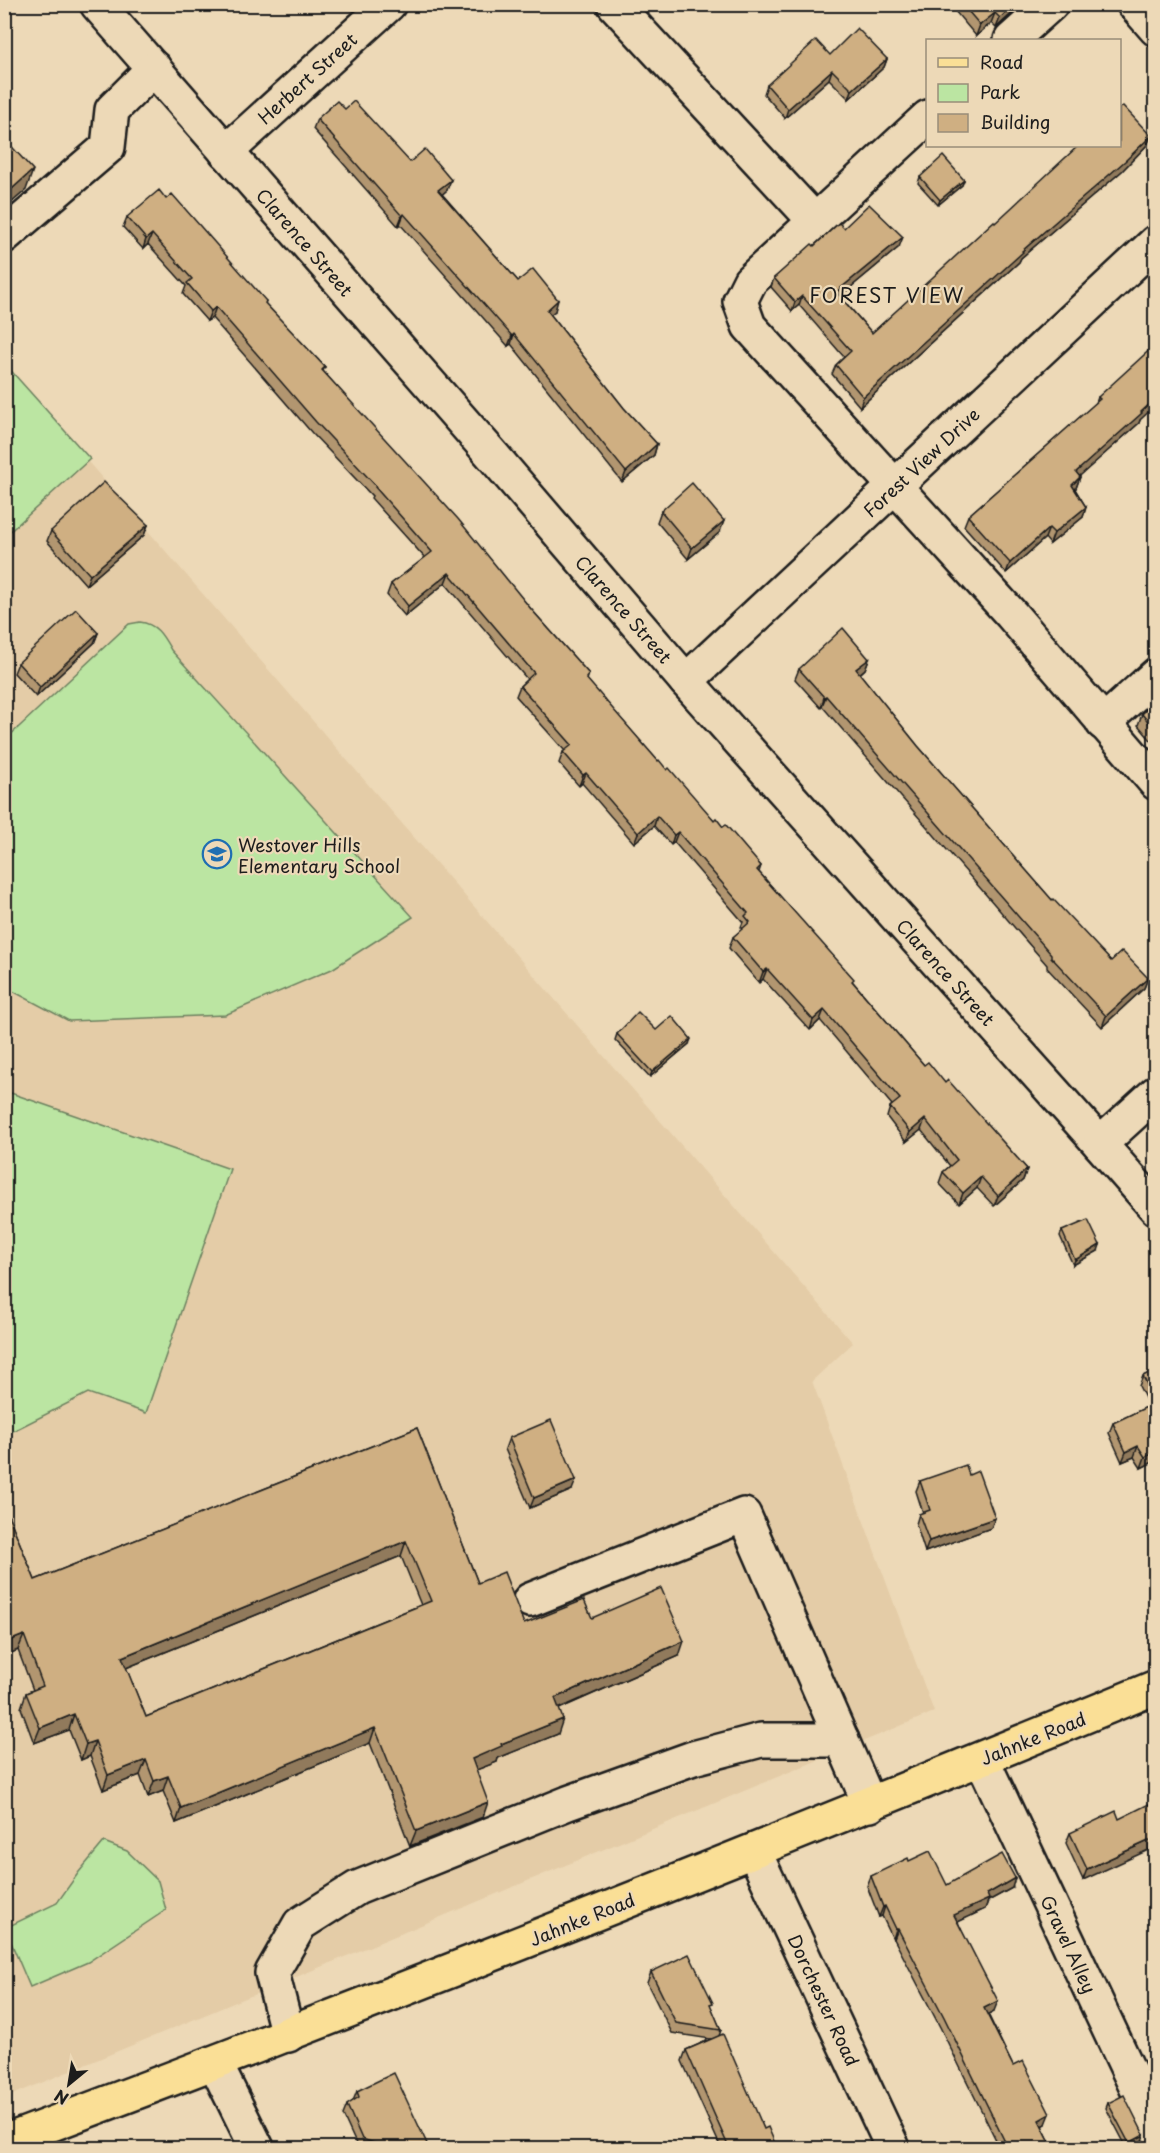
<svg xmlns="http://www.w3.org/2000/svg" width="1160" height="2153" font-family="'Playpen Sans',sans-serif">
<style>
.built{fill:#e4cca7}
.green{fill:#bbe5a2;stroke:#6c805f;stroke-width:1.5}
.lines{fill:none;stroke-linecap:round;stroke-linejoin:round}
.minor-casing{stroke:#1c1c1c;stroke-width:38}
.major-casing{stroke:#1c1c1c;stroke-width:38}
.minor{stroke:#edd9b7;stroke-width:33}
.major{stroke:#fadf96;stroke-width:33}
.wall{fill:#b29670;stroke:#1c1c1c;stroke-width:1.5;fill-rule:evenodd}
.shaded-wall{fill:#917a5b;stroke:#1c1c1c;stroke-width:1.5}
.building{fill:#cfaf82;stroke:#1c1c1c;stroke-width:1.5;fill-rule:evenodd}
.labels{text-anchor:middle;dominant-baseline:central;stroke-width:4.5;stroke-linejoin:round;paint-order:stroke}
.street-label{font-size:18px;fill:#1c1c1c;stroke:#edd9b7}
.poi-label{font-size:18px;fill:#1c1c1c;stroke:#edd9b7;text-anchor:start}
.neighbourhood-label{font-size:20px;letter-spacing:1.5px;fill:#1c1c1c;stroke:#edd9b7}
</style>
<rect width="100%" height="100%" fill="#edd9b7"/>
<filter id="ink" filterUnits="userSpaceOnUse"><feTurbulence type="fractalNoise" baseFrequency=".0167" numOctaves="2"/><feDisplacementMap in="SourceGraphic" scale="12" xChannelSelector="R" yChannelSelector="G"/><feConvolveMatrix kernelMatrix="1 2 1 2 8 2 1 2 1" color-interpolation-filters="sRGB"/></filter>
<g filter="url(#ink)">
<path class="built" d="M4 365 853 1343 812 1381 934 1712 5 2098Z"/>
<g class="green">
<path d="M5 364 90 459 5 536Z"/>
<path d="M140 622C157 624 163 636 171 650L413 917 332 969 225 1015 69 1021 5 987V740L129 624Z"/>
<path d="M5 1091 230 1169 146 1413 88 1393 5 1435Z"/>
<path d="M104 1842 127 1851 158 1881 166 1910 88 1962 30 1987 5 1928 57 1903 79 1872Z"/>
</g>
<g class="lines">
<g class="minor-casing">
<g id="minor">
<path d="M97 4 494 457 686 681 1100 1144 1156 1208"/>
<path d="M614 4 815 221"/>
<path d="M1134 4 1156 29"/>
<path d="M1011 40 1051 4"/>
<path d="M928 117 750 281 740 301 749 326 1011 614 1156 783"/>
<path d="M226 152 389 4"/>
<path d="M4 236 108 147 112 110 154 68"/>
<path d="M686 681 1156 242"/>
<path d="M1103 723 1156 675"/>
<path d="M1100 1144 1156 1093"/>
<path d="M530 1600 744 1515 870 1805"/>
<path d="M982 1759 1156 2129"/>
<path d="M754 1851 893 2148"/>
<path d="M288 2035 272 1973 300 1924 357 1888 568 1803 693 1758 761 1740H842"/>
<path d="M215 2063 257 2148"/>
</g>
</g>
<g class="major-casing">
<path id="major" d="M4 2142C391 1997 774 1844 1156 1687"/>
</g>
<use href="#minor" class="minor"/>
<use href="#major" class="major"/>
</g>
<g class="wall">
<path d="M949 4H1022L996 28 991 23 976 36Z"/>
<path d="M830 55 887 59 884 67 849 99 829 79 785 118 764 94 767 85Z"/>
<path d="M345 109 410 162 447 190 442 194 518 281 555 311 550 314 624 408 657 444 654 455 622 482 511 344 508 346 400 224 398 226 313 129 317 119Z"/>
<path d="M1151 136 1147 145 1122 171 1021 258 1019 262 860 407 832 374 836 365 844 357 799 305 792 311 771 287 774 278 814 246 844 228 899 247 840 296 872 333 995 223Z"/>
<path d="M920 177 964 180 962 185 938 205 918 183Z"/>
<path d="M127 217 266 301 265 304 325 367 323 371 531 609 589 674 587 680 658 761 714 820 723 827 761 866 759 872 924 1065 945 1083 1027 1169 1023 1180 994 1206 977 1188 959 1204 939 1183 943 1172 950 1166 921 1130 906 1142 887 1117 890 1107 892 1105 820 1020 810 1030 763 979 759 983 729 948 733 937 743 929 741 927 743 922 674 842 671 845 654 826 634 843 582 783 579 786 559 763 563 752 565 751 516 696 520 686 527 679 445 583 405 616 387 595 391 584 425 558 371 498 372 496 312 433 212 318 207 321 183 294 186 286 148 244 143 249 123 227Z"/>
<path d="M1098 397 1140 420 1139 423 1079 476 1080 477 1076 488 1075 489 1086 507 1083 517 1050 544 1045 538 1006 573 964 526 968 516 1096 403Z"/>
<path d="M661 511 720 532 688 559 657 522Z"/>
<path d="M148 525 144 535 86 585 47 541 51 531Z"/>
<path d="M98 633 94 643 36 697 14 673 18 663Z"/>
<path d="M869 659 865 669 860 674 918 746 1052 900 1111 961 1148 978 1144 988 1102 1027 1047 968V965L822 706 821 708 795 679 799 669Z"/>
<path d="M1155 701V745L1138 725 1142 714Z"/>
<path d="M656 1030 689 1044 650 1077 615 1040 617 1034Z"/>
<path d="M1062 1231 1098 1251 1073 1265 1060 1236Z"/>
<path d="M1155 1370V1461L1141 1468 1134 1457 1122 1462 1109 1433 1113 1423 1149 1406 1139 1386 1143 1376Z"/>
<path d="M417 1428 478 1583 524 1624 592 1618 679 1656 559 1709 558 1734 498 1758 497 1762 476 1770 483 1817 410 1846 370 1743 176 1823 163 1791 148 1797 140 1775 103 1790 90 1756 81 1760 69 1730 34 1743 21 1708 26 1693 33 1690 18 1650 4 1656V1505L35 1580ZM401 1556 421 1605 146 1717 126 1668Z"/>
<path d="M509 1438 572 1490 530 1508 505 1449Z"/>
<path d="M969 1475 995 1518 991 1528 925 1552 916 1524 919 1514 923 1513 916 1491 920 1481Z"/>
<path d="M1119 1819 1083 1880 1066 1843 1070 1833Z"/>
<path d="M909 1861 947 1885 1012 1888 988 1901 985 1909 958 1922 994 2011 988 2014 1013 2066 1046 2124 1042 2126 1053 2148H1000L940 2027 894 1939H893L882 1916 879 1917 867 1886 871 1876Z"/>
<path d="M651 1972 711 2007 721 2030 719 2036 764 2129 777 2148H721L682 2061 686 2050 711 2039 672 2033 647 1983Z"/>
<path d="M357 2091 429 2148H358L343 2115 347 2105 353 2101Z"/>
<path d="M1108 2103 1142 2141 1127 2148 1106 2108Z"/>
</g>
<g class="shaded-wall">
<path d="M1015 4H1022L996 28 1000 18Z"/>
<path d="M995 13 991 23 976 36 980 25Z"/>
<path d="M887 59 884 67 849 99 852 90Z"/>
<path d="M832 70 829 79 785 118 788 109Z"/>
<path d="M1151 136 1147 145 1122 171 1021 258 1019 262 860 407 863 397 1022 251Z"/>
<path d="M33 170 26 190 4 209V196Z"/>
<path d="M451 180 447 190 435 201 438 190Z"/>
<path d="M964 180 962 185 938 205 940 200Z"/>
<path d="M404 214 400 224 398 226 402 216Z"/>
<path d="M152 234 148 244 143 249 146 239Z"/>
<path d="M903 237 899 247 833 302 836 292Z"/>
<path d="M802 296 799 305 792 311 795 302Z"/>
<path d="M558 300 555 311 543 320 547 310Z"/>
<path d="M216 307 212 318 207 321 211 311Z"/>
<path d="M514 334 511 344 508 346 512 336Z"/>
<path d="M1155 399V406L1140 420 1139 423 1072 483 1076 472Z"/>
<path d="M657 444 654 455 622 482 626 472Z"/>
<path d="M1080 477 1076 488 1068 495 1072 485Z"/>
<path d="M1086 507 1083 517 1050 544 1054 533Z"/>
<path d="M724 521 720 532 688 559 692 548Z"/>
<path d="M148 525 144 535 86 585 90 575Z"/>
<path d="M1049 528 1045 538 1006 573 1010 563Z"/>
<path d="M449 573 445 583 405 616 408 606Z"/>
<path d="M98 633 94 643 36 697 40 687Z"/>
<path d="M869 659 865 669 852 680 856 669Z"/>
<path d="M826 696 822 706 821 708 824 697Z"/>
<path d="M586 773 582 783 579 786 583 775Z"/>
<path d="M657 816 654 826 634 843 638 833Z"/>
<path d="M678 832 674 842 671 845 674 835Z"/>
<path d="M767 969 763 979 759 983 763 972Z"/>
<path d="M1148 978 1144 988 1102 1027 1106 1016Z"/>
<path d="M824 1010 820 1020 810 1030 813 1020Z"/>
<path d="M691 1039 689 1044 650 1077 652 1072Z"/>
<path d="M925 1119 921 1130 906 1142 910 1132Z"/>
<path d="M1027 1169 1023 1180 994 1206 998 1196Z"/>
<path d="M981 1177 977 1188 959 1204 963 1193Z"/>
<path d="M1100 1245 1098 1251 1073 1265 1075 1260Z"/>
<path d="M1138 1446 1134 1457 1122 1462 1126 1452Z"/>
<path d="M1155 1452V1461L1141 1468 1145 1457Z"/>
<path d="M576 1480 572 1490 530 1508 534 1498Z"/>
<path d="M995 1518 991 1528 925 1552 929 1541Z"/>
<path d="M406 1541 401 1556 116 1672 122 1657Z"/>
<path d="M24 1635 18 1650 4 1656V1643Z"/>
<path d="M684 1641 679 1656 549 1713 555 1698Z"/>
<path d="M74 1714 69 1730 34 1743 40 1728Z"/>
<path d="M563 1719 558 1734 498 1758 497 1762 466 1774 472 1759 501 1744Z"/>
<path d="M375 1728 370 1743 176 1823 181 1808Z"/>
<path d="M95 1741 90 1756 81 1760 86 1744Z"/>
<path d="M146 1760 140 1775 103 1790 108 1775Z"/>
<path d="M168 1776 163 1791 148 1797 154 1781Z"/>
<path d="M488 1802 483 1817 410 1846 416 1831Z"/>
<path d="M1155 1838V1847L1083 1880 1087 1869Z"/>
<path d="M1015 1878 1012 1888 988 1901 985 1909 950 1925 954 1915 987 1894Z"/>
<path d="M885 1906 882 1916 879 1917 883 1907Z"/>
<path d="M896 1929H898L894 1939H893Z"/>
<path d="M998 2001 994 2011 981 2018 984 2008Z"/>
<path d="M1050 2114 1046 2124 1035 2130 1039 2120Z"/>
<path d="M1144 2135 1142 2141 1127 2148 1129 2143Z"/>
</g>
<g class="building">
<path d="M962 4H1015L1000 18 995 13 980 25Z"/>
<path d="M857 28 887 59 852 90 832 70 788 109 767 85 816 40 830 55Z"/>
<path d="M337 101 345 109 354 101 410 162 425 149 451 180 438 190 518 281 533 269 558 300 547 310 624 408 657 444 626 472 514 334 512 336 404 214 402 216 317 119Z"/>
<path d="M1123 106 1151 136 1125 161 1022 251 1023 252 863 397 836 365 851 351 802 296 795 302 774 278 812 244 814 246 839 223 844 228 869 204 903 237 836 292 872 333 994 221 995 223 1078 146H1119V109Z"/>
<path d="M4 138 33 170 4 196Z"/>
<path d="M943 156 964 180 940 200 920 177Z"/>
<path d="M159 190 166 199 172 194 266 301 265 303 325 367 322 370 458 519 531 609 589 674 586 678 658 761 659 760 667 770 669 768 714 820 716 818 723 827 726 825 761 866 757 870 854 979 852 981 924 1065 928 1062 945 1083 948 1080 1027 1169 998 1196 981 1177 963 1193 943 1172 957 1160 925 1119 910 1132 890 1107 900 1099 824 1010 813 1020 767 969 763 972 733 937 750 922 745 916 748 913 678 832 674 835 657 816 638 833 586 773 583 775 563 752 572 745 520 686 534 673 449 573 408 606 391 584 432 552 375 487 376 486 316 422 216 307 211 311 187 283 192 279 152 234 146 239 127 217Z"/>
<path d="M1155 345V399L1141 412 1142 413 1076 472 1080 477 1072 485 1086 507 1054 533 1049 528 1010 563 968 516 1100 399 1098 397Z"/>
<path d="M104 482 148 525 90 575 51 531Z"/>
<path d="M692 483 724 521 692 548 661 511Z"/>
<path d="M76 609 98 633 40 687 18 663Z"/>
<path d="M843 628 869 659 856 669 918 746 1052 900 1053 899 1111 961 1122 951 1148 978 1106 1016 1051 957V954L826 696 824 697 799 669Z"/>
<path d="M1155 701V730L1142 714Z"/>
<path d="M638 1012 656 1030 672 1016 691 1039 652 1072 617 1034Z"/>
<path d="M1088 1220 1100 1245 1075 1260 1062 1231Z"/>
<path d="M1155 1370V1401L1143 1376Z"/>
<path d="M1155 1403V1452L1145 1457 1138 1446 1126 1452 1113 1423Z"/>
<path d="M551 1420 576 1480 534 1498 509 1438Z"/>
<path d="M417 1428 478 1583 504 1572 524 1624 584 1600 592 1618 661 1588 684 1641 555 1698 563 1719 501 1744 502 1746 472 1759 488 1802 416 1831 375 1728 181 1808 168 1776 154 1781 146 1760 108 1775 95 1741 86 1744 74 1714 40 1728 26 1693 43 1686 24 1635 4 1643V1505L35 1580ZM406 1541 431 1601 146 1717 122 1657Z"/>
<path d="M966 1465 969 1475 978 1471 995 1518 929 1541 919 1514 930 1510 920 1481Z"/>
<path d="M1155 1801V1838L1087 1869 1070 1833 1116 1811 1119 1819Z"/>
<path d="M930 1851 947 1885 1002 1854 1015 1878 987 1894 989 1899 954 1915 998 2001 984 2008 1013 2066 1023 2061 1050 2114 1039 2120 1053 2148H1008L944 2017 898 1929H896L885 1906 883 1907 871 1876 908 1858 909 1861Z"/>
<path d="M689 1954 713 2003 710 2004 721 2030 676 2023 651 1972Z"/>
<path d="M723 2034 764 2129 768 2127 777 2148H729L686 2050Z"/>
<path d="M394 2073 429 2148H382L380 2145 362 2139 347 2105 359 2097 357 2091Z"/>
<path d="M1124 2095 1144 2135 1129 2143 1108 2103Z"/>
</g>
</g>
<defs>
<g id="school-ring" transform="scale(1.5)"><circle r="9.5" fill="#edd9b7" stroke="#1f6fb2" stroke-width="1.5"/><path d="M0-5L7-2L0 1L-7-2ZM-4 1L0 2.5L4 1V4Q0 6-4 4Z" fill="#1f6fb2"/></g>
</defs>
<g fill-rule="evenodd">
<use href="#school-ring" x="217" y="854"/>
</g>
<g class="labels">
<g class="street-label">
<text transform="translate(307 78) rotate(-42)">Herbert Street</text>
<text transform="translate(305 242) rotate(49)">Clarence Street</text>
<text transform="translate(921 462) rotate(-43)">Forest View Drive</text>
<text transform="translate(624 609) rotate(49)">Clarence Street</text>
<text transform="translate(946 972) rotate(48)">Clarence Street</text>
<text transform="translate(1033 1738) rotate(-22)">Jahnke Road</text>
<text transform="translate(582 1919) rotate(-22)">Jahnke Road</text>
<text transform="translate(1069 1944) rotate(65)">Gravel Alley</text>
<text transform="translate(824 2000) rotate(65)">Dorchester Road</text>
</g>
<g class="poi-label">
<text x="238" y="844">Westover Hills<tspan x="238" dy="21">Elementary School</tspan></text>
</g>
<g class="neighbourhood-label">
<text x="887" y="295">FOREST VIEW</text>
</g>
</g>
<rect width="1160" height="2153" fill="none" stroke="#edd9b7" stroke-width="24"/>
<rect x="12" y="12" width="1136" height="2129" fill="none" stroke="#1c1c1c" stroke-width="2" filter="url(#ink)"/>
<rect x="926" y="39" width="195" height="108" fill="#edd9b7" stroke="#998d79" stroke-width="1.5"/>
<rect x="938" y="58" width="30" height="9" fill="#fadf96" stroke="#998d79" stroke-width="1.5"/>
<text x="980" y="69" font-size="18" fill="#1c1c1c">Road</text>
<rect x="938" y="84" width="30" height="18" fill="#bbe5a2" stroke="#998d79" stroke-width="1.5"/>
<text x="980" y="99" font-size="18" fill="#1c1c1c">Park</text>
<rect x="938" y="114" width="30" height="18" fill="#cfaf82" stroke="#998d79" stroke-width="1.5"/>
<text x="980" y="129" font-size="18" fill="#1c1c1c">Building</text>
<g transform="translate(69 2084) rotate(210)" stroke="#edd9b7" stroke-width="4.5" paint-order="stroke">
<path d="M0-4.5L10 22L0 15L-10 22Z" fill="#1c1c1c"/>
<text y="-9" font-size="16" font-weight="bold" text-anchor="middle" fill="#1c1c1c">N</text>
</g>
</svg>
